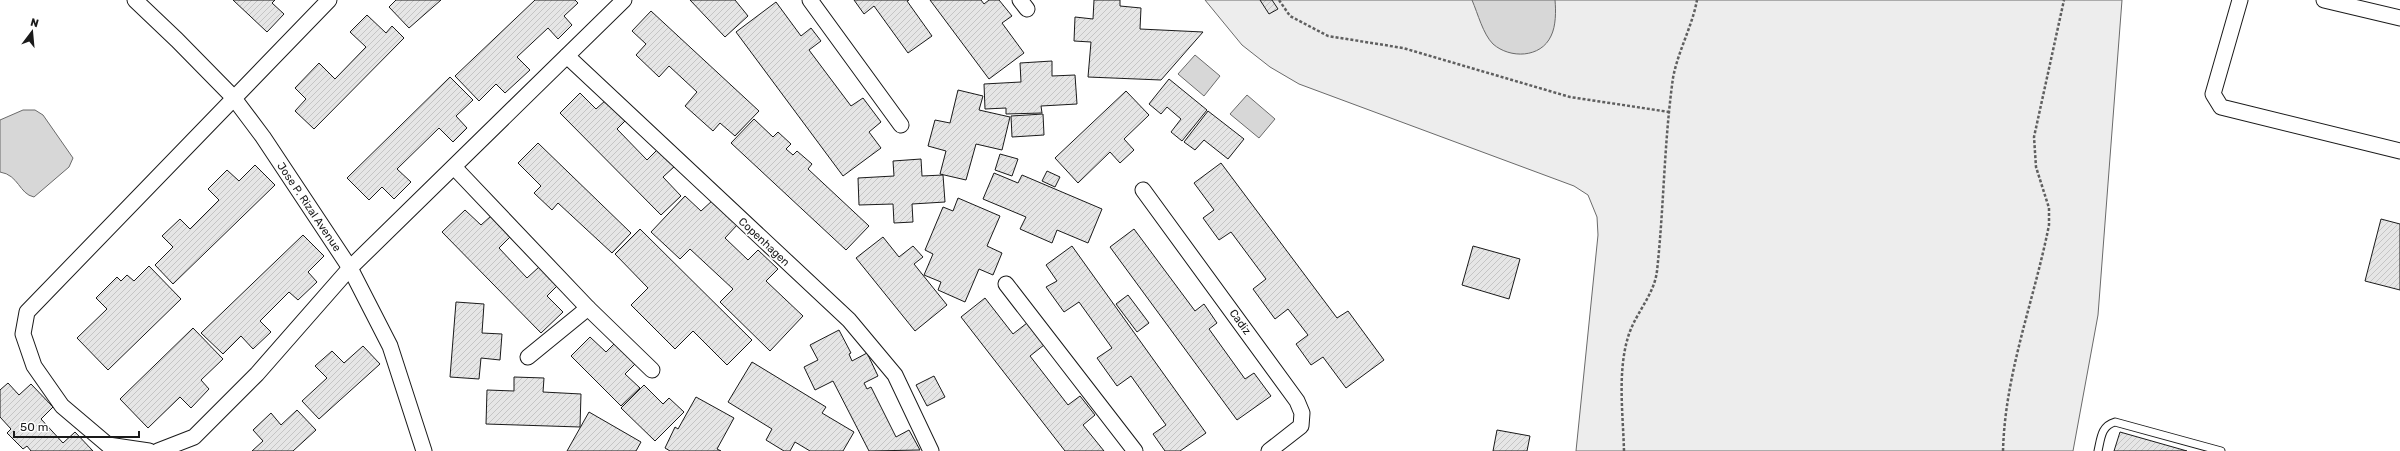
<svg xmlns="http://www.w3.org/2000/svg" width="2400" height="451" font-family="Rubik,sans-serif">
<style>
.built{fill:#ededed;stroke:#6a6a6a}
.water{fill:#d7d7d7;stroke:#6a6a6a}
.building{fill:url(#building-hatch);stroke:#1a1a1a}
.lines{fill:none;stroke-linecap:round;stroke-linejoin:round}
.service-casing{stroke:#1a1a1a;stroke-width:9}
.minor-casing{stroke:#1a1a1a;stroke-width:17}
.path{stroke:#5f5f5f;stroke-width:2.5;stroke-dasharray:3 2;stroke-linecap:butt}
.service{stroke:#fff;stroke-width:7}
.minor{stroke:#fff;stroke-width:15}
.labels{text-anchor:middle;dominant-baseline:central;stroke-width:3;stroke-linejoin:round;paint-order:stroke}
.street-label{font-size:11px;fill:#1a1a1a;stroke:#fff}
</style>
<defs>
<pattern id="building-hatch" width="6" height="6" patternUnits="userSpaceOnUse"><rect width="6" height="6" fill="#e6e6e6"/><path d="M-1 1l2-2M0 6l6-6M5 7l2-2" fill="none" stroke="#c5c5c5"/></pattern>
</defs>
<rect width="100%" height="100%" fill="#fff"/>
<path class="built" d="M1205 0H2122L2098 315 2073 451H1576L1598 235 1597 217 1588 195 1574 186 1299 84 1270 67 1242 45Z"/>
<g class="water">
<path d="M1472 0H1555C1556 11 1556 26 1551 36 1541 58 1510 59 1493 44 1483 34 1478 14 1472 0Z"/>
<path d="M1195 55 1220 76 1204 96 1178 74Z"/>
<path d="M1247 95 1275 119 1259 138 1230 114Z"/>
<path d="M23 110H35L43 115 73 158 69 167 34 197C19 194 19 175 0 172V120Z"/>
</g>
<g class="building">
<path d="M233 0H275L272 3 284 14 267 32Z"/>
<path d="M396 0H441L409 28 389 7Z"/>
<path d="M535 0H575L578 3 564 16 572 25 558 39 548 28 517 57 530 70 505 93 496 84 479 101 455 76Z"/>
<path d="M690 0H735L748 16 725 37Z"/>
<path d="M854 0H909L907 1 932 36 908 53 874 6 864 14Z"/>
<path d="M930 0H981L984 4 989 0H999L1012 16 1002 23 1024 53 989 79Z"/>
<path d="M1094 0H1120V6L1141 8 1140 29 1203 32 1161 80 1088 77 1091 42 1074 41 1075 17 1093 19Z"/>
<path d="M1260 0H1272L1278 9 1269 14Z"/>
<path d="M776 2 801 36 811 28 821 41 809 50 851 106 863 98 881 122 869 132 881 148 843 176 736 32Z"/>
<path d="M651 11 759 111 735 136 720 123 713 131 685 106 697 92 669 66 659 77 636 55 646 44 632 31Z"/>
<path d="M367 15 386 33 392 26 404 38 314 129 295 111 306 99 295 88 319 63 335 79 366 47 350 32Z"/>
<path d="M1052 61V76L1075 75 1077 104 1041 106 1042 113 1006 114V108L985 109 984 84 1021 82 1020 63Z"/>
<path d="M450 77 473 100 456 116 467 128 453 142 439 128 397 169 411 182 394 199 382 187 369 200 347 178Z"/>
<path d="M1169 79 1207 110 1182 141 1171 132 1181 119 1167 107 1161 114 1149 104Z"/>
<path d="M958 90 983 96 979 110 1010 117 1002 150 976 144 966 180 940 174 946 151 928 146 935 120 950 123Z"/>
<path d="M1126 91 1149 115 1124 139 1134 150 1120 163 1110 152 1078 183 1055 158Z"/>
<path d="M580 93 596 109 606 100 626 120 617 129 647 160 658 149 675 166 663 177 681 196 661 215 560 113Z"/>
<path d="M1208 111 1244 139 1228 159 1204 140 1195 150 1184 142Z"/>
<path d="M1043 114 1044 135 1012 137 1011 116Z"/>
<path d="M754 119 773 137 778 132 791 144 786 149 793 155 797 151 812 164 808 169 869 226 846 250 731 143Z"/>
<path d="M538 143 631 233 612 253 558 203 552 210 534 193 541 186 518 163Z"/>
<path d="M1000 154 1018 159 1012 176 995 170Z"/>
<path d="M921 159 922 176 943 175 945 202 912 204 913 222 894 223 893 204 859 205 858 178 894 176 893 161Z"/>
<path d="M1221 163 1337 318 1348 311 1384 360 1346 388 1323 357 1311 365 1296 344 1308 335 1288 309 1275 319 1253 289 1266 279 1231 232 1219 240 1203 218 1214 210 1194 183Z"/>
<path d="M255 165 275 185 173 284 155 265 173 247 162 236 180 219 190 229 219 200 208 189 227 170 239 181Z"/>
<path d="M1047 171 1060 177 1055 187 1042 181Z"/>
<path d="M994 173 1018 183 1022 175 1102 209 1088 243 1057 230 1052 243 1020 229 1026 217 983 199Z"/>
<path d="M685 196 701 211 713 200 738 224 725 238 748 260 758 250 778 269 766 281 803 316 770 351 720 302 733 289 690 249 680 259 651 232Z"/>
<path d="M958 198 1000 216 987 246 1002 253 993 275 979 269 965 302 938 290 941 282 924 275 933 254 925 250 943 207 953 211Z"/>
<path d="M465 210 481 225 491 216 511 236 499 248 527 278 539 267 557 286 547 296 563 312 541 333 442 232Z"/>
<path d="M2381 219 2400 224V290L2365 281Z"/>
<path d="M640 229 752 340 727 365 693 331 675 349 631 305 648 288 615 254Z"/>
<path d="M1134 229 1195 311 1204 304 1217 323 1209 329 1245 379 1254 373 1271 396 1237 420 1110 247Z"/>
<path d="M303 235 324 256 308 272 317 282 298 300 289 292 260 321 271 332 253 349 241 336 223 354 201 333Z"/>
<path d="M883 237 899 257 913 246 923 257 914 264 947 305 915 331 856 258Z"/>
<path d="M1072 246 1206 433 1180 451H1165L1153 434 1166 425 1131 376 1117 386 1097 358 1112 348 1079 302 1064 312 1046 287 1057 281 1046 265Z"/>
<path d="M1473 246 1520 259 1509 299 1462 285Z"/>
<path d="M149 266 181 299 108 370 77 338 107 309 96 298 117 277 121 281 127 275 134 281Z"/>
<path d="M1128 295 1149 323 1137 332 1116 304Z"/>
<path d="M985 298 1013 334 1027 323 1044 345 1030 356 1068 405 1080 396 1095 415 1083 425 1104 451H1065L961 317Z"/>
<path d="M456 302 484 304 482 333 502 334 500 360 481 358 479 379 450 377Z"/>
<path d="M193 328 223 359 201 380 209 389 191 408 180 397 148 428 120 399Z"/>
<path d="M839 330 851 353 849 354 852 361 867 353 878 376 864 383 867 389 871 387 896 437 909 430 920 450 869 451 833 381 815 390 804 367 818 360 810 345Z"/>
<path d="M590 337 606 352 616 342 637 362 625 374 640 388 621 406 571 356Z"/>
<path d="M363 346 380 364 319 419 302 401 327 378 315 366 332 351 344 363Z"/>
<path d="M752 362 826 407 822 413 854 432 843 451H810L795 442 790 451H784L766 440 772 429 728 402Z"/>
<path d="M934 376 945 397 927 406 916 385Z"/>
<path d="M514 377 544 378 543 392 581 394 580 427 486 424 487 390 514 391Z"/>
<path d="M8 383 19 395 31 384 53 407 41 419 63 443 75 432 93 451H31L27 446 23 449 7 433 11 429 0 417V390Z"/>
<path d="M644 385 663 404 669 398 684 412 655 441 621 408Z"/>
<path d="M696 397 734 418 717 449 721 451H670L665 448 675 427 678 429Z"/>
<path d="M297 410 316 430 293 451H252L263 441 253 430 271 413 281 425Z"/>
<path d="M589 412 641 442 636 451H567Z"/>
<path d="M1497 430 1530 436 1527 451H1493Z"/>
<path d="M2120 432 2187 451H2114Z"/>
</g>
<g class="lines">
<g class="service-casing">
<path id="service" d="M2098 451C2101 438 2101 426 2115 422L2221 451"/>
</g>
<g class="minor-casing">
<g id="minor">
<path d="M135 0 177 40 233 97 263 137 350 268 390 346 424 451"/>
<path d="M810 0 901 125"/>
<path d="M1020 0 1027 9"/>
<path d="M2240 0 2213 94 2221 107 2400 151"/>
<path d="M2324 0 2400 18"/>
<path d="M567 56 849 320 895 375 931 451"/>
<path d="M454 167 588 308 528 357"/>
<path d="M1143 190 1297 401 1302 413 1301 426 1269 451"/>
<path d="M1006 284 1135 451"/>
<path d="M588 308 652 370"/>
<path d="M149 451 108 445 62 406 34 366 23 334 27 312 329 0"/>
<path d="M158 451 194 437 257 374 350 268 624 0"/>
</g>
</g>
<g class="path">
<path d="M1279 0 1290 16 1328 36 1403 48 1570 97 1669 112"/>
<path d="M1624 451C1623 413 1617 370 1629 334 1637 311 1654 295 1657 271 1664 207 1664 142 1673 78 1678 51 1692 27 1697 0"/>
<path d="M2003 451C2005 373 2034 301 2049 225V208L2036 167 2034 137 2064 0"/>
</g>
<use href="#service" class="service"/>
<use href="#minor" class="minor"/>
</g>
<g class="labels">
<g class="street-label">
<text transform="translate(309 207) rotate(56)">Jose P. Rizal Avenue</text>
<text transform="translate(764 242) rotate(43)">Copenhagen</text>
<text transform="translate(1240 322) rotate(54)">Cadiz</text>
</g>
</g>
<g transform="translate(32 32) rotate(16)" stroke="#ffffff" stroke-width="3" paint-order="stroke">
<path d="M0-3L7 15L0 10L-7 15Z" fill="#1a1a1a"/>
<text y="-6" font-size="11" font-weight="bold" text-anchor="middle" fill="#1a1a1a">N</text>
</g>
<path d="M14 431v6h125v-6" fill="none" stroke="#1a1a1a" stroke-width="2"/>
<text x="20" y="431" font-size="12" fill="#1a1a1a" stroke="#ffffff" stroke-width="3" paint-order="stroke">50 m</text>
</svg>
